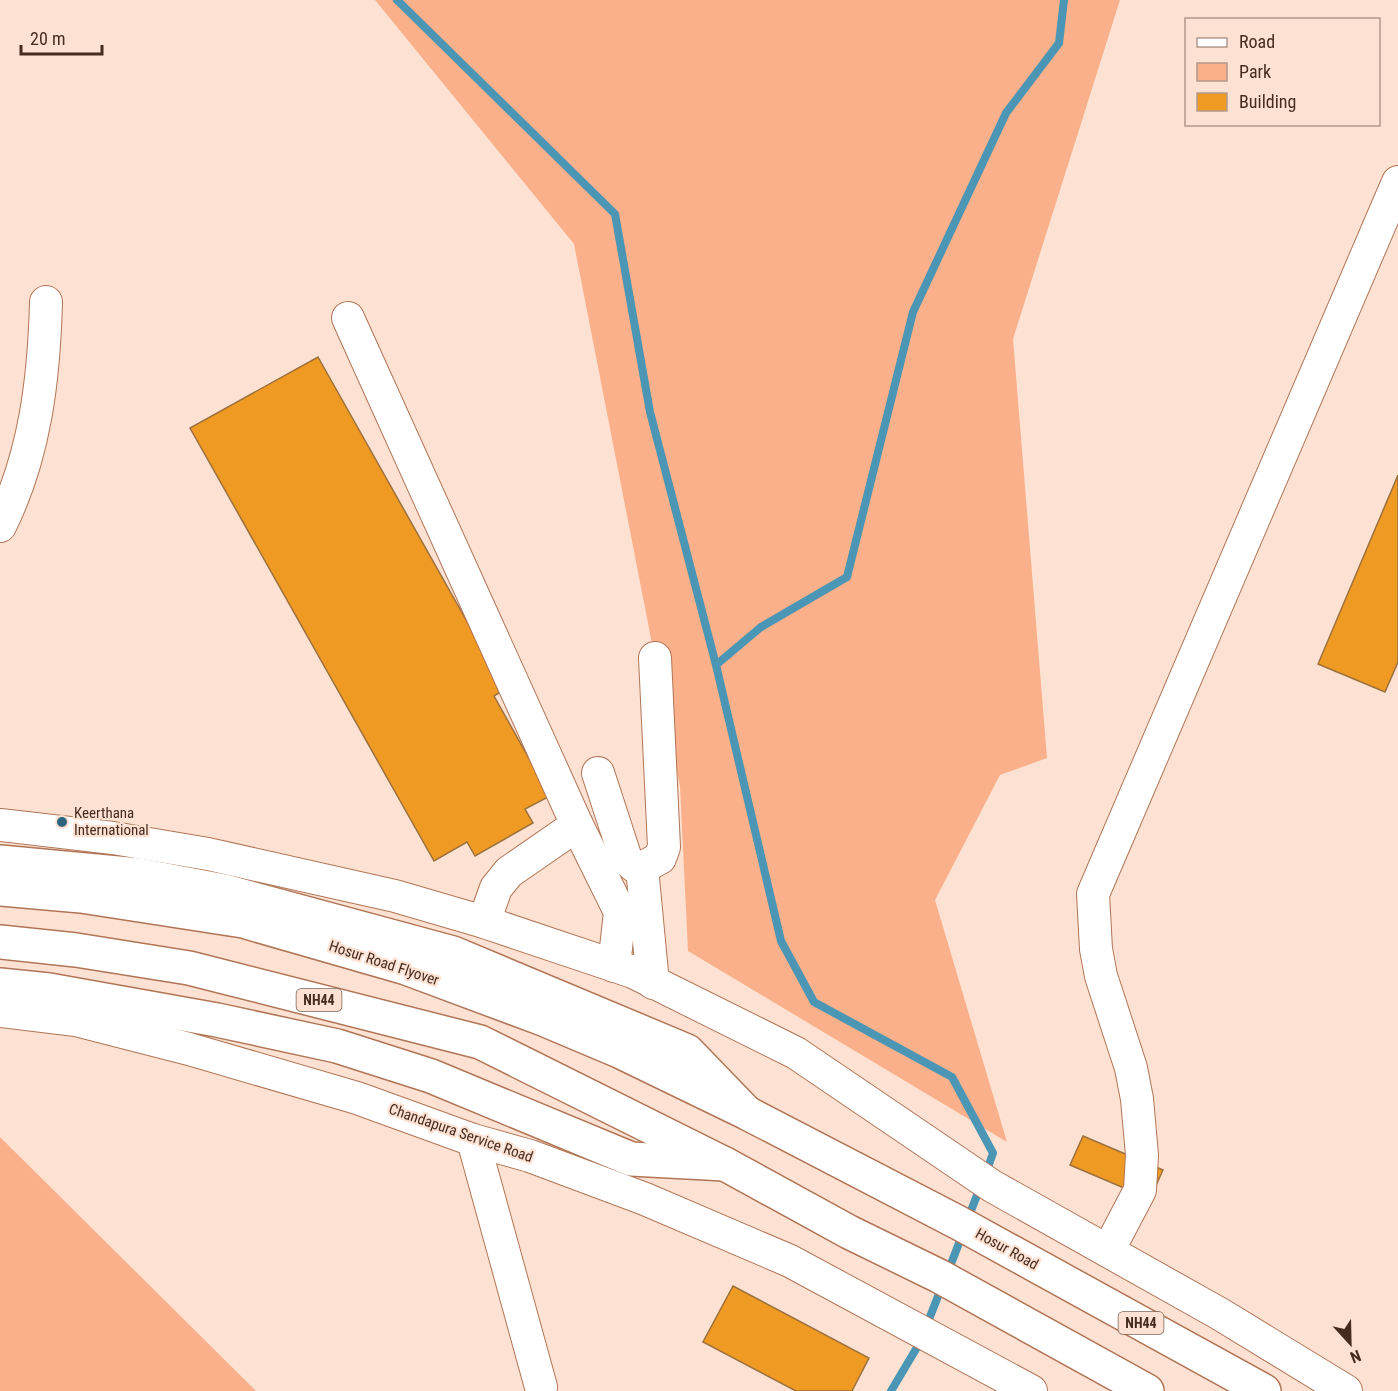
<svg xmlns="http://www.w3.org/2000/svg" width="1398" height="1391" font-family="'Roboto Condensed',sans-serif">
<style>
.green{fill:#fab08a}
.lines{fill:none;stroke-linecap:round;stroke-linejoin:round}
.stream{stroke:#4a96b4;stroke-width:8}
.building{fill:#ef9a23;stroke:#9d713e;stroke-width:1.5}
.minor-casing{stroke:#b17556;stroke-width:34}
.major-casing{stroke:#b17556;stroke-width:36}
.highway-casing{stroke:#b17556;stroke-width:36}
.minor{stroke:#fff;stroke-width:32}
.major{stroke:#fff;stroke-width:33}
.highway{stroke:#fff;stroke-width:33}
.poi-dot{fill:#2b667e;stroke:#fde2d4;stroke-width:2}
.labels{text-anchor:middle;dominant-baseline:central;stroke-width:4.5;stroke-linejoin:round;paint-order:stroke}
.shield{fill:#fde2d4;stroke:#7c6355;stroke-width:1.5}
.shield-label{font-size:14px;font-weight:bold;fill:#452c1f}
.poi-label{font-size:15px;fill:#452c1f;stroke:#fde2d4;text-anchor:start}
.street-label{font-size:15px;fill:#452c1f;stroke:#fde2d4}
</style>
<rect width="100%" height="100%" fill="#fde2d4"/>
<g class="green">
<path d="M375 0H1120L1013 339 1047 758 1000 775 935 900 1007 1142 688 951 680 787 574 244Z"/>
<path d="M0 1137 256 1391H0Z"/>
</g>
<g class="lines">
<g class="stream">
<path d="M397 0 615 214 650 412 716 665"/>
<path d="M986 1173 993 1153 952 1077 814 1002 781 941 716 665 761 627 847 577 913 312 1006 113 1059 43 1064 0"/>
<path d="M967 1221 981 1185"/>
<path d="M947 1274 963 1233"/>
<path d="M926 1327 942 1286"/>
<path d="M891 1391 922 1339"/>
</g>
</g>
<g class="building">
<path d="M318 357 505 689 494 696 550 796 525 809 533 823 475 856 467 842 434 861 190 428Z"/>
<path d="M1398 475V662L1385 692 1318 664Z"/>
<path d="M1083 1136 1163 1170 1150 1199 1070 1165Z"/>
<path d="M733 1286 869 1358 852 1391H796L703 1342Z"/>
</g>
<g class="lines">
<g class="minor-casing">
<g id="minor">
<path d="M348 318 577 825 620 912 614 966"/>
<path d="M0 526C35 456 44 379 46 302"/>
<path d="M598 773 626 859 634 866 642 868"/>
<path d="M0 825 113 838 208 854 395 896 484 922 633 972 796 1053 992 1186 1220 1314 1346 1391"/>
<path d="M484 922 496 888 509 872 577 825"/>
<path d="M653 983 642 868 660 858 664 847 655 658"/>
<path d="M0 1011 76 1020 189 1049 357 1098 473 1140 530 1156 645 1199 790 1261 1031 1391"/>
<path d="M473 1140 541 1387"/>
<path d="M1108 1251 1140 1190 1142 1155 1137 1099 1131 1068 1101 976 1096 949 1093 894 1398 182"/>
</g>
</g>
<g class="major-casing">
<g id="major">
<path d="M0 862 139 875 224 891 453 953 687 1051 746 1112"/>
<path d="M0 985 49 990 217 1020 337 1046 431 1076 631 1159 725 1164"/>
</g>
</g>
<g class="highway-casing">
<g id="highway">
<path d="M0 889 81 896 243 921 406 968 543 1019 619 1051 747 1113 959 1223 1264 1391"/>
<path d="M0 942 76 950 189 968 480 1042 725 1164 849 1232 939 1276 1147 1391"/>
</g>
</g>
<use href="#minor" class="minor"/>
<use href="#major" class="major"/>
<use href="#highway" class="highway"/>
</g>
<circle class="poi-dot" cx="62" cy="822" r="6"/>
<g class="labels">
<g class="shield">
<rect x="296.5" y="989" width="45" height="22" rx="4.5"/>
<rect x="1118.5" y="1312" width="45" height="22" rx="4.5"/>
</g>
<g class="shield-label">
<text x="319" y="1000">NH44</text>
<text x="1141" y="1323">NH44</text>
</g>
<g class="poi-label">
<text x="74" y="813">Keerthana<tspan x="74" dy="17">International</tspan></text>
</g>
<g class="street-label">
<text transform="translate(384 963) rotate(18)">Hosur Road Flyover</text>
<text transform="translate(461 1133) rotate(19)">Chandapura Service Road</text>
<text transform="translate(1007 1249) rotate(29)">Hosur Road</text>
</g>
</g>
<rect x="1185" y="18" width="195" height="108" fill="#fde2d4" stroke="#b3998c" stroke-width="1.5"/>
<rect x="1197" y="38" width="30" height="9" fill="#ffffff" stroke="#b3998c" stroke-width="1.5"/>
<text x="1239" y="48" font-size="18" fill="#452c1f">Road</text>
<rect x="1197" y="63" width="30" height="18" fill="#fab08a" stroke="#b3998c" stroke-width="1.5"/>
<text x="1239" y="78" font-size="18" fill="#452c1f">Park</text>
<rect x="1197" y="93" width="30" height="18" fill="#ef9a23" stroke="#b3998c" stroke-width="1.5"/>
<text x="1239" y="108" font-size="18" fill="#452c1f">Building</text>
<g transform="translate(1350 1343) rotate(158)" stroke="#fde2d4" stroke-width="4.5" paint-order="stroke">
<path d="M0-4.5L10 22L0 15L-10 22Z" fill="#452c1f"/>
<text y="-9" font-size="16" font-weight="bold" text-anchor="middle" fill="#452c1f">N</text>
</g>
<path d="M21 45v9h81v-9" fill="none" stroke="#452c1f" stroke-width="3"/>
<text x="30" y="45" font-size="18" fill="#452c1f" stroke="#fde2d4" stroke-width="4.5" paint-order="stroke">20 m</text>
</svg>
